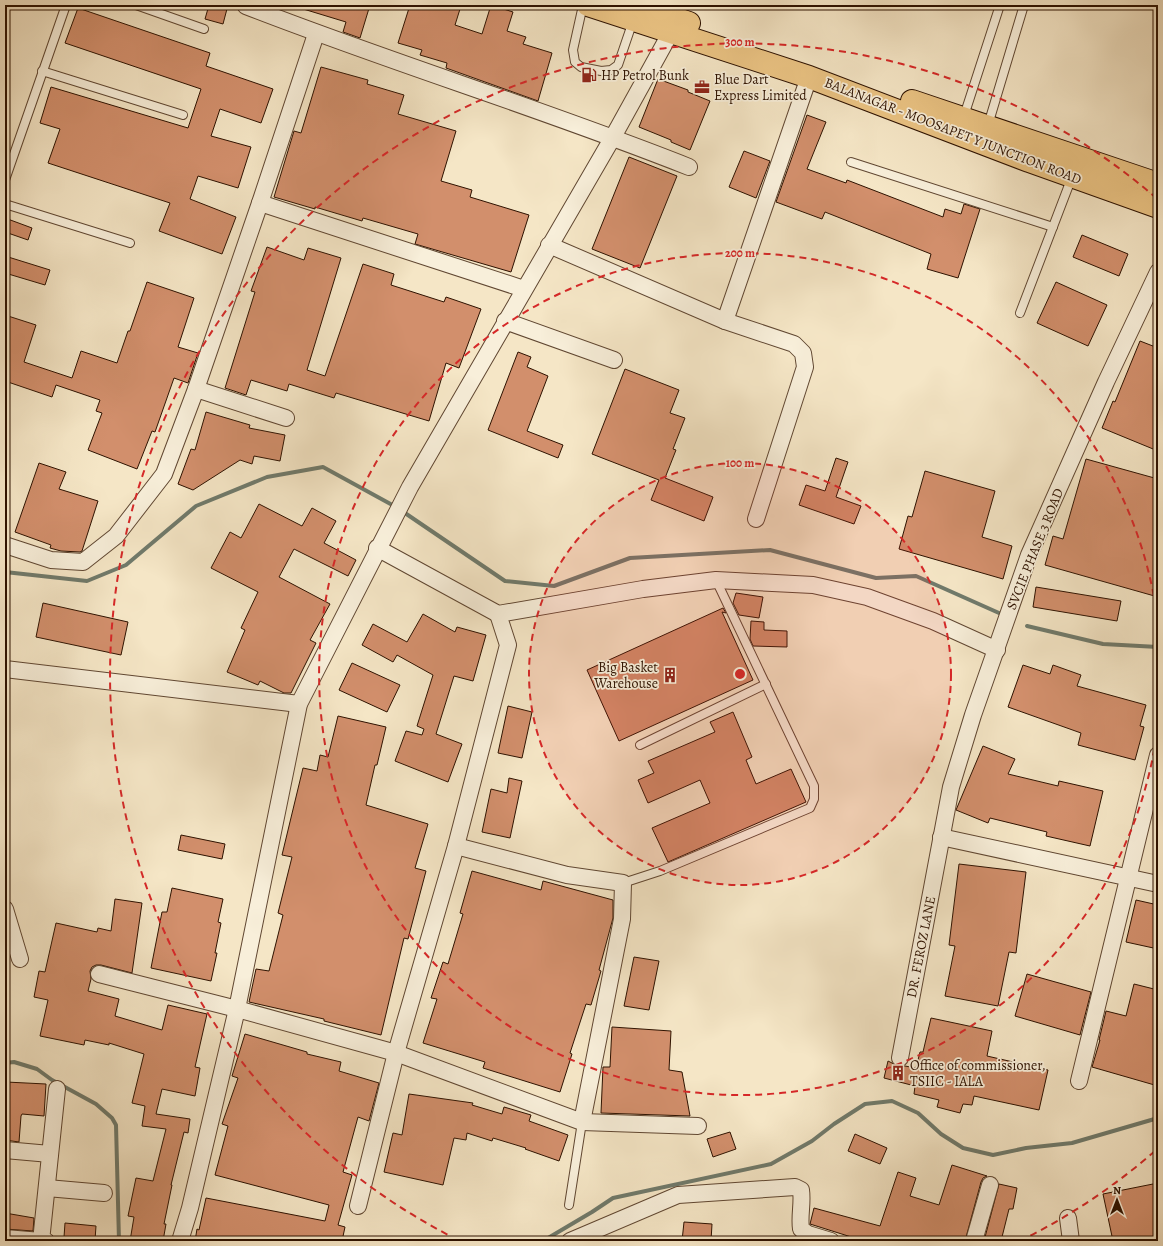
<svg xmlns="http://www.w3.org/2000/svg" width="1163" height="1246" font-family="Alegreya,serif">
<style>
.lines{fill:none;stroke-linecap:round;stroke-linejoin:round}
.stream{stroke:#707a6b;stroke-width:4}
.building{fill:#d28f6c;stroke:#2e1200}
.service-casing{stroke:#604732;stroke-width:10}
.minor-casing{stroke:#604732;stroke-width:18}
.primary-casing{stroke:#2e1200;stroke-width:24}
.service{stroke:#f8efda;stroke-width:8}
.minor{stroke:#f8efda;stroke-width:16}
.primary{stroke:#eac383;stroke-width:22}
.ring{fill:none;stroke:#d62828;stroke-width:2;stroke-dasharray:7 5}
.labels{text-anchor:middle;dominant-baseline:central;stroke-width:3.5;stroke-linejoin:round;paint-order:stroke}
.poi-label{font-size:14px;fill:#2e1200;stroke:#f8efda;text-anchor:start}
.street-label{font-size:14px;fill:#2e1200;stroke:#f8efda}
.centre{fill:#d62828;stroke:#f8efda;stroke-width:2}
.ring-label{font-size:12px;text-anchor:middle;font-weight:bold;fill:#d62828;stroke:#f8efda;stroke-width:3.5;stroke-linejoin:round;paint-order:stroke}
</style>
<rect width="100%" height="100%" fill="#f5e6c6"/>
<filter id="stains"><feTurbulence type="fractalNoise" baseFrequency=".005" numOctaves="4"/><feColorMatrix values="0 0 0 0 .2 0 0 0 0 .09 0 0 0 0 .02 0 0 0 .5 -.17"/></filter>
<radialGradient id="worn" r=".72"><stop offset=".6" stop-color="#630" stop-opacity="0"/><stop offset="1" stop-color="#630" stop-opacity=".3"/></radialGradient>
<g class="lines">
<g class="stream">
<path d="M402 511 505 581 554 586 630 558 770 550 876 578 916 576 999 613"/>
<path d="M5 572 87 581 126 565 196 506 267 477 323 467 396 507"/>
<path d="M1027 626 1103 644 1158 647"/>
<path d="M5 1063 14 1062 37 1069 52 1080 96 1104 112 1118 116 1125 119 1241"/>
<path d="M543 1241 592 1212 613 1198 771 1164 812 1141 834 1124 865 1104 892 1101 918 1113 941 1134 963 1148 993 1155 1026 1148 1072 1143 1158 1118"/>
</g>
</g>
<g class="building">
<path d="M209 5H228L223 24 205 19Z"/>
<path d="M301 5H370L360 38 343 32 346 22 300 8Z"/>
<path d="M410 5H448L460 9 455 25 482 34 491 5 513 12 507 31 526 37 523 44 552 53 538 101 446 68 447 63 420 55 422 50 398 43Z"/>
<path d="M78 8 210 53 206 66 273 89 261 123 220 109 211 136 251 147 238 188 198 176 190 199 236 217 222 254 159 231 170 203 48 163 60 129 40 123 51 87 188 128 201 89 65 43Z"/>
<path d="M321 67 368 80 367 84 404 95 398 114 456 131 441 181 472 190 470 197 529 215 511 272 415 244 418 234 363 218 362 221 315 207V209L274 197 294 131 301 133Z"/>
<path d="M658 79 688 90V92L710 101 690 150 671 142V140L639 127Z"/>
<path d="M807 115 826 122 807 169 846 183 847 180 943 217 945 209 961 214 964 204 980 209 958 278 927 269 931 254 825 212 822 219 776 202Z"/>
<path d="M744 151 770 161 756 198 729 187Z"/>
<path d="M629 157 677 176 640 268 592 249Z"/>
<path d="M5 218 32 228 28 240 5 232Z"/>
<path d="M1082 235 1128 254 1119 276 1073 257Z"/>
<path d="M267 247 304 260 308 248 341 258 307 370 325 376 363 264 394 274 391 285 444 302 446 297 481 309 459 368 446 363 429 421 336 393 334 398 289 384 287 391 251 380 246 395 225 388 255 292 251 291Z"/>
<path d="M5 256 50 270 45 285 5 273Z"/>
<path d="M147 282 194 298 178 347 198 353 188 383 174 378 155 432 152 431 137 469 88 450 102 413 96 411 100 400 56 385 52 397 5 381V315L36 325 24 362 72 378 81 351 117 363 128 331H130Z"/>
<path d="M1056 282 1107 305 1088 346 1037 323Z"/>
<path d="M1140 341 1158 348V451L1102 428 1113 401 1115 402Z"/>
<path d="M518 352 531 357 527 367 548 376 527 431 563 445 558 458 488 430Z"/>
<path d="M625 369 679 390 670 413 685 418 673 449 676 450 665 478 713 497 704 521 651 500 659 480 592 454Z"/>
<path d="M206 412 250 425 249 428 285 435 280 461 254 456 252 464 240 460 193 490 178 484 191 449 195 450Z"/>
<path d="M836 458 848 462 836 497 861 506 854 524 799 505 806 485 825 491Z"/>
<path d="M1086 459 1158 479V597L1045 565 1053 536 1063 539Z"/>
<path d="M39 463 66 472 59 489 98 501 82 551 80 552 61 551 50 548 51 545 15 532Z"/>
<path d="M925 471 995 491 982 537 1012 546 1003 579 899 549 908 516 912 517Z"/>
<path d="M259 504 302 526 312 508 336 521 324 543 356 560 348 576 294 549 279 577 330 604 310 640 316 643 291 693H284L260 681 258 685 227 672 245 630 241 628 258 592 211 568 230 532 241 538Z"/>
<path d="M1036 587 1121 601 1117 621 1033 607Z"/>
<path d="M736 593 763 597 759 618 739 615 733 603Z"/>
<path d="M43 603 128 622 121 655 36 637Z"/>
<path d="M723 608 726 613 722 612 753 680 619 741 587 670Z"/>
<path d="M423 614 455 632 457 627 486 635 473 681 454 676 436 734 462 744 448 782 395 761 406 731 422 735 424 729 417 726 433 675 397 655 393 662 362 645 373 624 407 642Z"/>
<path d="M751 621 764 622V630L787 631V647L753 646 750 639Z"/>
<path d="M352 663 400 685 387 712 339 690Z"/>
<path d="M1023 665 1050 674 1053 665 1081 675 1077 686 1146 705 1140 726 1144 727 1135 760 1078 745 1081 733 1008 707Z"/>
<path d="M508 706 532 712 522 758 498 753Z"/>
<path d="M733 712 752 757 746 760 756 784 791 769 806 802 668 862 652 828 710 803 700 780 648 803 638 780 654 773 648 761 715 732 710 722Z"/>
<path d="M338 716 386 727 377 765H375L366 805 428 824 415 868 426 871 408 939 404 938 381 1035 324 1021V1019L249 1002 256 969 269 971 283 915 278 913 292 857 282 855 303 768 317 771 320 755 328 757Z"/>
<path d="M983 746 1015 759 1008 774 1058 786 1059 781 1103 791 1090 846 1046 836 1047 832 990 818 988 823 956 810Z"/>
<path d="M509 778 522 781 510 838 482 832 491 789 507 793Z"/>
<path d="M181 835 225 844 222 859 178 850Z"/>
<path d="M959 864 1026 872 1016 953 1009 952 998 1006 945 996 955 946 949 945Z"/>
<path d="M472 871 541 890 543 881 613 900V918L599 970 601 971 591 1005 586 1004 570 1053 572 1054 560 1092 483 1068 485 1062 423 1043 437 999 431 998 443 962 448 964 463 914 460 913Z"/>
<path d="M172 888 223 899 218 922 221 923 215 953H217L211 981 151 968 162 912H167Z"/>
<path d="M115 899 142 903 132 973 101 965H96L92 967 90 971 91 979 88 991 119 999 115 1016 162 1030 168 1005 207 1014 195 1067 200 1068 195 1096 162 1089 156 1114 190 1119 188 1133 184 1132 171 1185H172L164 1224H166L163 1241H130L134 1217 128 1216 136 1178 153 1181 166 1129 142 1126 145 1106 132 1103 144 1054 109 1043V1045L85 1040 84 1045 40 1036 48 1000 34 997 39 971 45 972 56 923 97 932 98 928 111 931Z"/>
<path d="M1136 900 1158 905V949L1126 942Z"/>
<path d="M634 957 659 961 649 1010 624 1006Z"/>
<path d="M1027 974 1091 992 1080 1035 1015 1016Z"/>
<path d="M1134 984 1158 990V1086L1092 1067 1100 1040H1099L1106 1011 1126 1016Z"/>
<path d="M931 1018 992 1031 987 1056 1048 1070 1039 1110 974 1096 972 1105 963 1104 960 1113 937 1107 939 1100 914 1094 915 1086 884 1078 888 1061 892 1063 898 1067 905 1066 916 1068 920 1052H923Z"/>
<path d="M612 1027 671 1031 669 1070 682 1072 690 1116 601 1113 603 1067H610Z"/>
<path d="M245 1034 307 1052V1054L341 1062 339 1071 379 1083 369 1121 358 1117 343 1172 352 1175 338 1225 345 1227 342 1241H195L197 1229 199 1230 206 1198 325 1221 329 1205 215 1175 228 1126 222 1124 238 1078 232 1076Z"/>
<path d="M6 1082 46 1084 44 1116 22 1114 21 1116 19 1142 5 1140Z"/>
<path d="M409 1094 473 1103 472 1105 502 1114 504 1107 531 1115 529 1121 568 1135 559 1161 525 1149 526 1148 493 1138 492 1141 467 1133 466 1140 454 1138 443 1185 384 1172 393 1133 402 1135Z"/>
<path d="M730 1132 736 1149 713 1157 707 1139Z"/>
<path d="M855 1134 887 1148 880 1164 848 1151Z"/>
<path d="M952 1165 987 1176 983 1178 981 1182 965 1241H864L810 1224 814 1208 880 1226 898 1172 916 1178 910 1196 939 1205Z"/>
<path d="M1158 1183V1236L1153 1237 1154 1241H1113L1103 1194Z"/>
<path d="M999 1184 1017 1188 1013 1209H1009L1001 1241H984Z"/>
<path d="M5 1213 34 1218 33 1231 5 1229Z"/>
<path d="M684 1222 712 1224 711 1241H682Z"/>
<path d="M65 1223 96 1226 95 1240 64 1237Z"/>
</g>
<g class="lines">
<g class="service-casing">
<g id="service">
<path d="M136 5 204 29"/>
<path d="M583 5 573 50 575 62 581 67 601 71 611 70 618 65 633 21"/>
<path d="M42 71 183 115"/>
<path d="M963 119 1000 5"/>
<path d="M988 125 1024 5"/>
<path d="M851 162 1053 227"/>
<path d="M5 180 66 5"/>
<path d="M5 204 130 243"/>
<path d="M1020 313 1072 177"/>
<path d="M640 745 766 684"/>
<path d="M623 883 660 871 810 808 814 799V786L716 580"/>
<path d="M569 1205 582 1122"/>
</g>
</g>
<g class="minor-casing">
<g id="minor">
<path d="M246 5V6C392 63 543 109 689 167"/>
<path d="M260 203 524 289"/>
<path d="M549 245 725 321 794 344 803 353 805 367 756 519"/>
<path d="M505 321 614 360"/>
<path d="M725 321 809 77"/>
<path d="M196 389 286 418"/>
<path d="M5 545 51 560 83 562 116 536 164 474 196 389 260 203 316 34"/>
<path d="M377 548 498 614 643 589 716 580 813 585 867 597 933 621 997 650"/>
<path d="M5 669 299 704"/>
<path d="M941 837 1158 884"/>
<path d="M456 846 567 875 623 883 622 919 582 1122"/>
<path d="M5 909 20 959"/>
<path d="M99 974 237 1009 396 1053 582 1122 698 1126"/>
<path d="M900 1058 951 787 973 715 1029 555 1106 382 1158 272"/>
<path d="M1079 1081 1158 755"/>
<path d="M5 1150 50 1154"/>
<path d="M47 1188 104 1193"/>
<path d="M358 1206 396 1053 456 846 508 645 498 614"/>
<path d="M1068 1218 1071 1241"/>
<path d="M5 1238 41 1241"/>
<path d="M46 1241H41L57 1089"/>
<path d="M180 1241 190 1208 237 1009 299 704 410 487 613 137 671 32"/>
<path d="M570 1241 678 1195 795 1187 801 1190C803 1203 799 1216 801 1229L808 1234 831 1241"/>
<path d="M974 1241 990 1185"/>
</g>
</g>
<g class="primary-casing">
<g id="primary">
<path d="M588 5 809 77 1029 161 1158 207"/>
<path d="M637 5 689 23"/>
<path d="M912 101 1158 184"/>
</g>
</g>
<use href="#service" class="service"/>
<use href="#minor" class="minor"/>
<use href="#primary" class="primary"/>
</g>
<circle cx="740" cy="674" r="211" fill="#d62828" fill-opacity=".12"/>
<g class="ring">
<circle cx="740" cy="674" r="211"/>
<path d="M1158 725A421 421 0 1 1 1158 623"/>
<path d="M1155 1151A632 632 0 0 1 1022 1240M458 1240A632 632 0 1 1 1155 197"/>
</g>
<defs>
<g id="fuel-bare" transform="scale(1.2)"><path d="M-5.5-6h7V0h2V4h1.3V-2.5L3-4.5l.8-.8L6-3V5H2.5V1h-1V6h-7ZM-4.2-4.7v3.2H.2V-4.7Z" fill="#8f2418" stroke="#f8efda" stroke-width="2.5" paint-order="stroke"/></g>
<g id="office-bare" transform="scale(1.2)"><path d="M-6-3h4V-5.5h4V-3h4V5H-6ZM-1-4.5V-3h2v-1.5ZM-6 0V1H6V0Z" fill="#8f2418" stroke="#f8efda" stroke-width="2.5" paint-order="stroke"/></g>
<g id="building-bare" transform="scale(1.2)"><path d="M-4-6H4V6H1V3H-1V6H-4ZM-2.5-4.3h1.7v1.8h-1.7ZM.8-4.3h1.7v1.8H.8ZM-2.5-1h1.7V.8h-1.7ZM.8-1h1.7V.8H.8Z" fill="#8f2418" stroke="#f8efda" stroke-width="2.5" paint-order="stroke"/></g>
</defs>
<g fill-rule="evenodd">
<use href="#fuel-bare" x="589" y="75"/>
<use href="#office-bare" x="702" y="87"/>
<use href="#building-bare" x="670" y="675"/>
<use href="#building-bare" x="898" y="1073"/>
</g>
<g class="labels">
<g class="poi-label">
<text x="601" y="75">HP Petrol Bunk</text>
<text x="714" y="79">Blue Dart<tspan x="714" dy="16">Express Limited</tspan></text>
<text x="658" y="667" text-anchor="end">Big Basket<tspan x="658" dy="16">Warehouse</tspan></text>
<text x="910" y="1065">Office of commissioner,<tspan x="910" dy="16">TSIIC - IALA</tspan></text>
</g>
<g class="street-label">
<text transform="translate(953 131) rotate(21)">BALANAGAR - MOOSAPET Y JUNCTION ROAD</text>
<text transform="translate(1035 549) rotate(-68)">SVCIE PHASE 3 ROAD</text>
<text transform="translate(921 947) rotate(-79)">DR. FEROZ LANE</text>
</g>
</g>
<circle cx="740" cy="674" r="6" class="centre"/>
<g class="ring-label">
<text x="740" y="46">300 m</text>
<text x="740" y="257">200 m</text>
<text x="740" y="467">100 m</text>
</g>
<rect width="1163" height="1246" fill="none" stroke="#f5e6c6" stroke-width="20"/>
<rect x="6" y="6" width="1151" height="1234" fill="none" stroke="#2e1200" stroke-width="2"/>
<rect x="10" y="10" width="1143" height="1226" fill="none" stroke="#2e1200"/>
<g transform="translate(1117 1200)" stroke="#f8efda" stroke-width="3" paint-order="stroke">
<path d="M0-3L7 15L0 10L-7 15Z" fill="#2e1200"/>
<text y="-6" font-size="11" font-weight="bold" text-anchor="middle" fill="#2e1200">N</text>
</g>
<rect width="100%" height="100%" filter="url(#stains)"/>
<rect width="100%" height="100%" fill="url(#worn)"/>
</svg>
